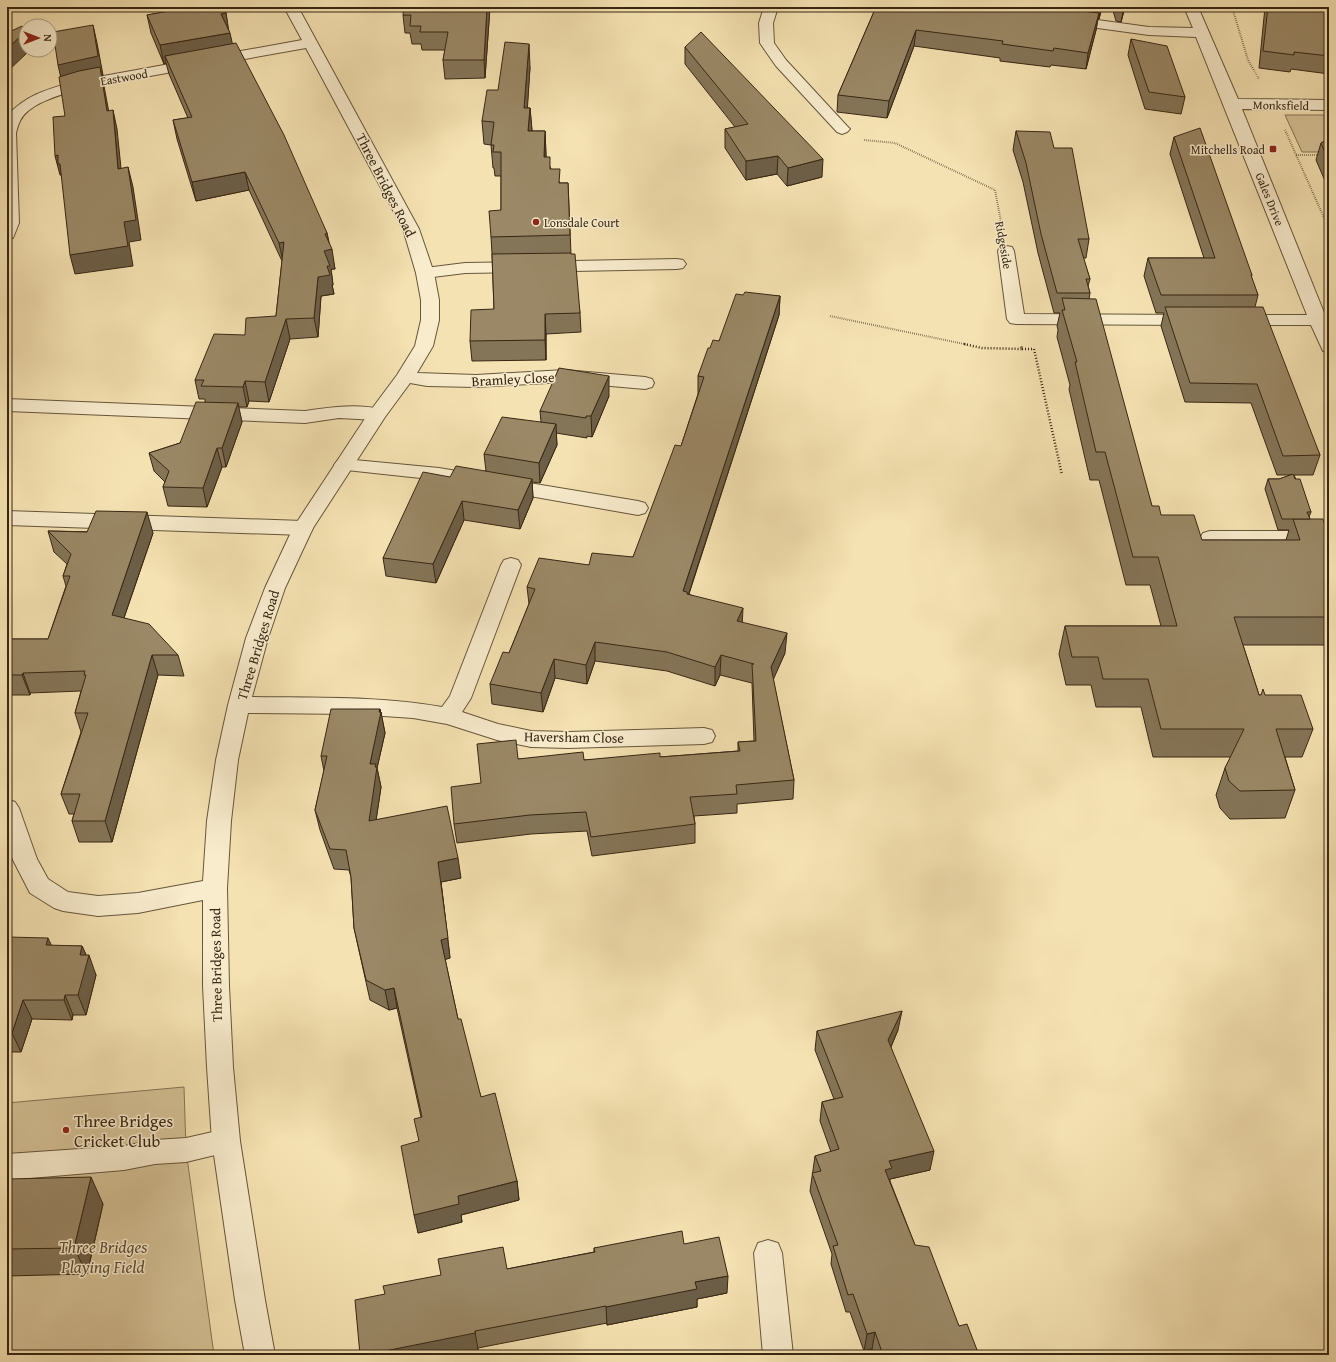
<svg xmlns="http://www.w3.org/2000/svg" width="1336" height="1362" font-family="'Gentium Book Plus',serif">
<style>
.green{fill:#d5c297;stroke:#867455}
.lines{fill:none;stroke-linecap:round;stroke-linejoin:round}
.lane-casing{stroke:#66563b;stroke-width:2}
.street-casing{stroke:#66563b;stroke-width:2}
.path-far1{stroke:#372713;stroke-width:2;stroke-dasharray:0.5 1.5;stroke-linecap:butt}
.path{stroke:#372713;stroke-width:2.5;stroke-dasharray:1 2;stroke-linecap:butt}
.lane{fill:#f8eccd;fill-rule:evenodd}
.street{fill:#f8eccd;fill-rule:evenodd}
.wall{fill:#847558;stroke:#372713}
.shaded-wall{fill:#6c5f47;stroke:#372713}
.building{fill:#9a8866;stroke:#372713}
.poi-dot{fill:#8f2418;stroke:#f8eccd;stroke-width:1.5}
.labels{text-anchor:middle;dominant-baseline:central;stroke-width:3;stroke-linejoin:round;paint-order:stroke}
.far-street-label{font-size:12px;fill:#372713;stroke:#f8eccd}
.far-poi-label{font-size:12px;fill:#372713;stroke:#f8eccd;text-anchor:end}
.street-label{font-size:14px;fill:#372713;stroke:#f8eccd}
.near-poi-label{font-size:17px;fill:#372713;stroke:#f8eccd;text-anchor:start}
.near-park-label{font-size:17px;font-style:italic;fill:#5e4e34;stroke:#f8eccd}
</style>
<rect width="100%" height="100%" fill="#f5e2b2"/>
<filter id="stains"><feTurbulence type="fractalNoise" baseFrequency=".005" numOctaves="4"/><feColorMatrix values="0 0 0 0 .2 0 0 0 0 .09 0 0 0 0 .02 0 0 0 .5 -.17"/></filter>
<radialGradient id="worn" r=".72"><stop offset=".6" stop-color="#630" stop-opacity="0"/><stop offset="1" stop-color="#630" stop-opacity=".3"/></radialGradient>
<g class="green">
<path d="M1285 115H1329V152H1302Z"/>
<path d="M184 1087 186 1150 214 1355H7V1103Z"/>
</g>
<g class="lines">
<g class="lane-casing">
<g id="lane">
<path d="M677 259 683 260 686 264 683 268 677 269 465 273 425 278 419 277 416 273 419 269 425 268 465 263Z"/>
<path d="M7 399 305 411C331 407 358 403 384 410L386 414 384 418 377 420 339 418 305 423 7 411Z"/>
<path d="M344 459 439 468 638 501 645 503 648 508 645 513 638 515 439 480 337 469 334 465 337 461Z"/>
<path d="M7 511 303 521 310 523 313 528 310 533 303 535 7 525Z"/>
<path d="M1210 531H1329V545H1210L1203 543 1200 538 1203 533Z"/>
<path d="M226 1129 236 1132 240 1141 236 1150 186 1162 155 1164 124 1170 7 1180V1154L124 1146 155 1140 186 1138Z"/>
</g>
</g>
<g class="street-casing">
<g id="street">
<path d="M284 7H298L419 229 434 273 439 300V320L433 346 417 373 476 375 565 370 645 377 652 379 654 383 652 387 645 389 565 382 476 387 427 386 410 383 385 417 313 528 285 588 268 638 252 697C316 698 380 696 442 707L450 696 501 565 504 560 511 558 518 560 521 565 471 698 462 712 498 724 531 731 568 732 704 728 712 730 715 736 712 742 704 744 568 748 531 747 497 740 447 724 413 718 354 714 248 713 238 760 231 821 227 888 229 986 233 1067 240 1141 265 1300 275 1355H245L235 1300 212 1141 207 1067 203 986V900L138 913 98 916 63 911 54 908 30 893 13 860 7 843V799L15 802 19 808 37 859 48 879 68 892 98 896 138 893 203 881 207 821 216 760 228 705 246 638 265 588 293 528 368 414 397 375 415 346 421 320V300L416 273 403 229 306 48 83 88C64 94 29 102 20 121 18 125 17 129 16 133L19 223 13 238 7 239V116C27 94 49 89 76 81L302 40Z"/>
<path d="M764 7H778L773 23 774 43 786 60 847 126 850 129 847 132 842 134 837 132 776 66 760 43 759 23Z"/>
<path d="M1184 7H1198L1238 99 1329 100V110L1242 109 1329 325V352L1323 351 1311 325H1239L1233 324 1230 320 1233 316 1239 315H1307L1196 37 1149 35 1068 24 1063 23 1061 20 1063 17 1068 16 1149 27 1193 28Z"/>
<path d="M1006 246 1012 247 1014 251 1024 314 1192 315 1198 316 1201 320 1198 324 1192 325 1016 324 1010 323 1007 319 998 251 1000 247Z"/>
<path d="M768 1240 778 1243 782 1253 793 1355H763L754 1253 758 1243Z"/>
</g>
</g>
<g class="path-far1">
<path d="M1232 7 1248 60 1259 79"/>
<path d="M1285 130 1329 229"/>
<path d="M864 140 895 143 995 190 1002 227"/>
<path d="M1296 155H1321"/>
<path d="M830 316 969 345"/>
</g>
<g class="path">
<path d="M964 344 982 348 1022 349 1021 345"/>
<path d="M1022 349H1034L1062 475"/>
</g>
<use href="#lane" class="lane"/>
<use href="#street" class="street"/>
</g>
<g class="wall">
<path d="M170 7H222L226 13 228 29 232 44 327 233 335 269H331L333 285H332L334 294 321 296 318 337 290 339 269 402 249 401 247 407H238L242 422 226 467H222L207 507 168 506 163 487 165 482 154 471 149 453 180 443 205 402V399H199L195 380 245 335 276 316 282 261 249 190 196 201 177 139 173 120 188 118 169 74 166 63 164 64 151 33 147 15 171 11Z"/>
<path d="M490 7 485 78 445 79 443 60 445 50H422L421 44H412L410 33H405L403 15Z"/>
<path d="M876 7H1102L1099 19H1098L1096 30 1086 69 1051 65 1050 67 1000 61V58L914 46 887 118 837 112 838 95Z"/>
<path d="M1112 7H1125L1121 22 1116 21Z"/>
<path d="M1265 7H1329V74L1291 69 1290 72 1259 68Z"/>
<path d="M1131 39 1185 97 1181 114 1145 109 1128 55Z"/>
<path d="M685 47 822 177 787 186 777 174 746 180 725 148V129L735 127 685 64Z"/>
<path d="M530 67 527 108H530L532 131H545L546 157 551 169 560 183H568L571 254 580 313 581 332 546 334V360L472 361 470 341 494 309 492 254 491 237 501 210V176H495L494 168H493L491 145 484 144 482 121 498 90Z"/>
<path d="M1016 131 1054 148 1089 239 1086 258H1083L1090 279 1088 286 1090 293 1089 299 1152 506 1161 515 1202 540H1286L1289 530H1278L1265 489 1268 479H1279L1291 475H1277L1251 403 1185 402 1161 326 1164 313H1156L1144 276 1148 258H1204L1170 154 1174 137 1252 275 1251 277 1258 295 1255 307 1320 455 1313 475H1294L1311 512 1309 517 1310 519 1329 536V645H1243L1259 695H1265L1313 729 1302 757H1285L1295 790 1285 818 1230 819 1220 808 1216 795 1225 768 1231 757H1153L1141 707H1096L1091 685H1066L1059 654 1065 626H1161L1150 585H1126L1099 480H1090L1069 389 1070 385 1057 337 1058 330 1057 326 1060 313H1054L1038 253 1023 182 1013 150Z"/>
<path d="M1329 139V190L1316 160 1321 143Z"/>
<path d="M743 295 780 296 779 315 689 594 742 622 785 653 773 679 794 780 793 799 737 804V813L694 816 695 824V843L592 856 587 831 531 834 457 843 454 824 481 783 518 759 584 760 660 757 738 751V742L754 741 752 683 720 675 715 686 667 671 595 661 587 684 555 678 543 712 492 704 490 684 509 653 529 604 527 587 589 565 633 557 681 446 698 394V376L710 348 719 341Z"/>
<path d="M609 396 592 437 587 436V438L556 433 557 445 540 483 532 482 533 498 520 529 464 520 436 583 386 576 383 558 450 477 486 471 484 454 541 422 540 411Z"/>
<path d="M48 531 153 533 124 618 178 655 184 676 158 675 112 842H79L72 821 74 814H69L61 794 81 732 75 713 81 691 30 693V695H7V639H48L66 586 63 576 67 564 54 552Z"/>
<path d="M380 709 385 733 377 768 381 787 376 820 461 878 441 882 450 958 445 959 458 1019 481 1097 517 1181 519 1200 461 1215 462 1222 418 1233 419 1142 421 1117 397 1008 389 1010 370 1000 354 928 351 877 349 870 334 869 320 830 315 810 324 771 321 756Z"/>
<path d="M7 937 52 946H82L86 955 96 975 86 1015H73L72 1020 32 1019 21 1052H7Z"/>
<path d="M898 1030 891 1047 930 1170 890 1179V1181L915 1245 959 1326 979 1355H874L872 1349 864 1351 850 1312H846L831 1264 832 1254 810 1191 815 1156 831 1152 820 1121 822 1102 834 1099 815 1050 817 1031Z"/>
<path d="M7 1179 103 1204 87 1274 7 1276Z"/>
<path d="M684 1244 727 1293 697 1299V1307L607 1325V1323L478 1348V1350L453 1355H360L507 1269 594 1252V1248Z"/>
</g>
<g class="shaded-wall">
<path d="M487 7H490L485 78 484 60Z"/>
<path d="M1101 7H1102L1099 19Z"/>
<path d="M1124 7H1125L1121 22Z"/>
<path d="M226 13 229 32 221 14Z"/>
<path d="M1099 13 1096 30 1086 69 1088 53Z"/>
<path d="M93 25 97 43 103 75H102L104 86 112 129 62 83 58 65Z"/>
<path d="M916 30 914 46 887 118 889 101Z"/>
<path d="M26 31V50H30L7 72V49Z"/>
<path d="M230 33 234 51 165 56 166 63 164 64 160 45Z"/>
<path d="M529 44 530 67 526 131 524 108Z"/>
<path d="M530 108 532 131H528Z"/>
<path d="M113 110 117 129 123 188 118 169Z"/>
<path d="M545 131 546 154V181L544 157Z"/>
<path d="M58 155 65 183 61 175H60L55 156Z"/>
<path d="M778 156 777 174 746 180V161Z"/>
<path d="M823 159 822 177 787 186 788 168Z"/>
<path d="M128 167 133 187 141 240 129 242 133 266 75 274 70 255 124 222Z"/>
<path d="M245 172 249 190 196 201 192 182Z"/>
<path d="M327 233 330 250 332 249 335 269H331L333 285H332L334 294 321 296 318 337 314 318 318 277 324 251 325 234Z"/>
<path d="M284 242 283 262 279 243Z"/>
<path d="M780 296 779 315 687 599 683 591Z"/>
<path d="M545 314 546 334V360L545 340Z"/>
<path d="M286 319 290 339 269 402 265 382Z"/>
<path d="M609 376V396L592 437 591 416Z"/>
<path d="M245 381 249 401 247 407 243 387Z"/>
<path d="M238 403 242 422 226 467 222 448Z"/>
<path d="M556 424 557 445 540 483 539 463Z"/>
<path d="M217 448 222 467 207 507 203 488Z"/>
<path d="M532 479 533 498 520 529 518 510Z"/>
<path d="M462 501 464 520 436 583 433 564Z"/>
<path d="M147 512 153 533 118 635 112 615Z"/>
<path d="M743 608 742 628 737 621Z"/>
<path d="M787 633 785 653 770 687 771 667Z"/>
<path d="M595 642V661L587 684 586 665Z"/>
<path d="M152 655 158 675 112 842 105 821Z"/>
<path d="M721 655 720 675 715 686V667Z"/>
<path d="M554 659 555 678 543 712 541 693Z"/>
<path d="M23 673 30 693V695L22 675Z"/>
<path d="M380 709 381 715V712L385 733 377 768 381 787 373 841 369 821 370 764Z"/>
<path d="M458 858 461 878 441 882 450 958 444 960 441 940 438 862Z"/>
<path d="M7 924 8 927 7 932Z"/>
<path d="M48 938 57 957 46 945Z"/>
<path d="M82 946 88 959 89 955 96 975 86 1015 78 995 80 955Z"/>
<path d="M394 988 397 1008 389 1010 385 990Z"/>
<path d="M65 995 73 1015 72 1020 64 1000Z"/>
<path d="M23 1000 32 1019 21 1052 12 1033Z"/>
<path d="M902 1011 898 1030 885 1060 888 1040Z"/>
<path d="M934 1151 930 1170 890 1179 888 1187 885 1170 889 1161Z"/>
<path d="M91 1177 103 1204 87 1274 74 1248Z"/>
<path d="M517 1181 519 1200 461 1215 462 1222 418 1233 414 1215 458 1196Z"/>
<path d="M728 1276 727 1293 697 1299V1307L607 1325 606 1307 695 1282Z"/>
<path d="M475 1331 478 1350 453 1355H365Z"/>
<path d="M875 1332 872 1349 864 1351 867 1334Z"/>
</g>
<g class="building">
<path d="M173 7H222L226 13 221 14 230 33 160 45 147 15 174 10Z"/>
<path d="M404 7H487L484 60H443L448 32H420L421 26H410L411 15H403Z"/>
<path d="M876 7H1050L1099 13 1088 53 1054 48 1053 51 1002 44 1003 41 916 30 889 101 838 95Z"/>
<path d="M1268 7H1329V56L1294 52V55L1263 51Z"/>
<path d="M93 25 98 56 58 65 53 32Z"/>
<path d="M22 26 26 31 7 49V33Z"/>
<path d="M701 32 823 159 788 168 778 156 746 161 725 129 748 124 685 47Z"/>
<path d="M1131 39 1167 46 1185 97 1149 92Z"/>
<path d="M505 42 529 44 524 108H530L528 131H545L544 157H550V169H560L559 183H568L570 235 491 237 489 211 501 210V152H493L494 145H491L494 122 482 121 487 90H498Z"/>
<path d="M236 43 284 135 327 233 325 234 332 249 324 251 330 266H327L330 275 318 277 314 318 286 319 265 382 245 381 243 387 201 386 204 380H195L214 334 245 335 246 318 276 316 284 242 279 243 245 172 192 182 173 120 192 117 165 56Z"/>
<path d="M100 67 107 111 113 110 118 169 128 167 136 220 124 222 128 246 70 255 60 164H58V155L55 156 53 117 65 116 59 77 79 71Z"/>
<path d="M1200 128 1252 275H1251L1258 295H1161L1148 258H1215L1174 137Z"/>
<path d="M1016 131 1050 132 1054 148H1072L1089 239H1078L1090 279H1086L1090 293H1057L1041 234 1026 163Z"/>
<path d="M1329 139V162L1321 143Z"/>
<path d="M571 253V254H575L580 313 545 314V340L470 341 471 310 494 309 492 254Z"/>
<path d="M745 292 780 296 683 591 687 592V594L743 608 737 621 787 633 771 667 794 780 736 785 737 794 690 797 695 824 591 837 586 812 530 815 454 824 451 787 481 783 477 744 516 740 518 759 583 752 584 760 660 753V757L740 751 738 742 756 741 752 664H754L721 655 715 667 667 652 595 642 586 665 554 659 541 693 490 684 503 652 509 653 535 589 527 587 539 558 589 565 592 553 633 557 675 445 681 446 704 377 698 376 708 348H710L713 340 719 341 736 294 743 295Z"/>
<path d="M1062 298 1096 299 1152 506H1159L1161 515H1194L1202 540H1300L1293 519H1323L1329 536V617H1234L1259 695H1261L1263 689 1265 695H1301L1313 729H1276L1295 790 1240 791 1229 781 1225 768 1244 729H1161L1148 679H1103L1098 657H1072L1065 626H1177L1158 557H1133L1105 452H1096L1075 362H1077L1062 310H1065Z"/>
<path d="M1165 307H1263L1320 455 1283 456 1257 384 1190 383Z"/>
<path d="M559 368 609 376 591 416H586V418L540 411Z"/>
<path d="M196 402 238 403 222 448H217L203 488 163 487 169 471 149 453 180 443Z"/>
<path d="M502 417 556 424 539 463 484 454Z"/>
<path d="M456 466 532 479 518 510 462 501 433 564 383 558 423 472 450 477Z"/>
<path d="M1293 474 1295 479H1300L1311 512H1307L1310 519H1282L1268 479H1279Z"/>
<path d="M96 511 147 512 112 615 149 624 178 655H152L105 821H72L80 794H61L88 713H75L86 675H84L85 671 23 673 22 675H7V639H48L70 576H63L71 554 48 531 87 532Z"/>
<path d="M331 709H380L379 712H381L370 764H376L375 767H377L369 821 447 806 458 858 438 862 448 938 441 940 458 1019H461L481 1097 495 1093 517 1181 458 1196 459 1204 414 1215 401 1146 419 1141 414 1119 422 1117 394 988 385 990 366 980 354 928 351 877 346 850 330 849 315 810 327 756H321Z"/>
<path d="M7 937 48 938 46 945 82 946 80 955H89L78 995H65L64 1000H23L12 1033H7Z"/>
<path d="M902 1011 888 1040 934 1151 889 1161 892 1168 885 1170 915 1245 929 1247 959 1326 967 1324 979 1355H883L875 1332 867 1334 853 1294 848 1295 833 1246 838 1245 812 1173 821 1171 815 1156 839 1149 822 1102 843 1097 817 1031Z"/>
<path d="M91 1177 74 1248 7 1249V1179Z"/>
<path d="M682 1231 684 1244 719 1237 728 1276 695 1282 697 1289 606 1307V1306L475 1331V1333L365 1355H360L355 1300 385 1294 383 1286 441 1275 438 1259 503 1247 507 1269 595 1252 594 1248Z"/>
</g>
<g class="poi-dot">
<rect x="1269" y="145" width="8" height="8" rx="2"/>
<circle cx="536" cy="222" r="4"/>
<circle cx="66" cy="1130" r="4"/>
</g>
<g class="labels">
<g class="far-street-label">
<text transform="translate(124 77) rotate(-10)">Eastwood</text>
<text transform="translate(1281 105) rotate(1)">Monksfield</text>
<text transform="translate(1270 199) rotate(68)">Gales Drive</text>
<text transform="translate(1004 245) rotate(80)">Ridgeside</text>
</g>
<g class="far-poi-label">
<text x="1265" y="149">Mitchells Road</text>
<text x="544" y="222" text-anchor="start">Lonsdale Court</text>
</g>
<g class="street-label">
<text transform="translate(386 185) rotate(63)">Three Bridges Road</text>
<text transform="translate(513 379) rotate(-3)">Bramley Close</text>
<text transform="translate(258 645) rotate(-73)">Three Bridges Road</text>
<text transform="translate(574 737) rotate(1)">Haversham Close</text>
<text transform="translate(216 965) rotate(-91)">Three Bridges Road</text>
</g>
<g class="near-poi-label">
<text x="74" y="1120">Three Bridges<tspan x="74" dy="20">Cricket Club</tspan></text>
</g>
<g class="near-park-label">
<text x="103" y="1246">Three Bridges<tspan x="103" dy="20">Playing Field</tspan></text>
</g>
</g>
<rect width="1336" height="1362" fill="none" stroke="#f5e2b2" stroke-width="24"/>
<rect x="8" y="8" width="1320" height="1346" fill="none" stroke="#372713" stroke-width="2"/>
<rect x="12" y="12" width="1312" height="1338" fill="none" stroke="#372713"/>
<g transform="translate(38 38) rotate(90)"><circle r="19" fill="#f8eccd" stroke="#ab9d83"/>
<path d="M0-3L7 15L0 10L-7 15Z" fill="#8f2418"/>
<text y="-6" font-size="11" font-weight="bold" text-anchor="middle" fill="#372713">N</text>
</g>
<rect width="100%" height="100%" filter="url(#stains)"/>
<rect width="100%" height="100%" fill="url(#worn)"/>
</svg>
